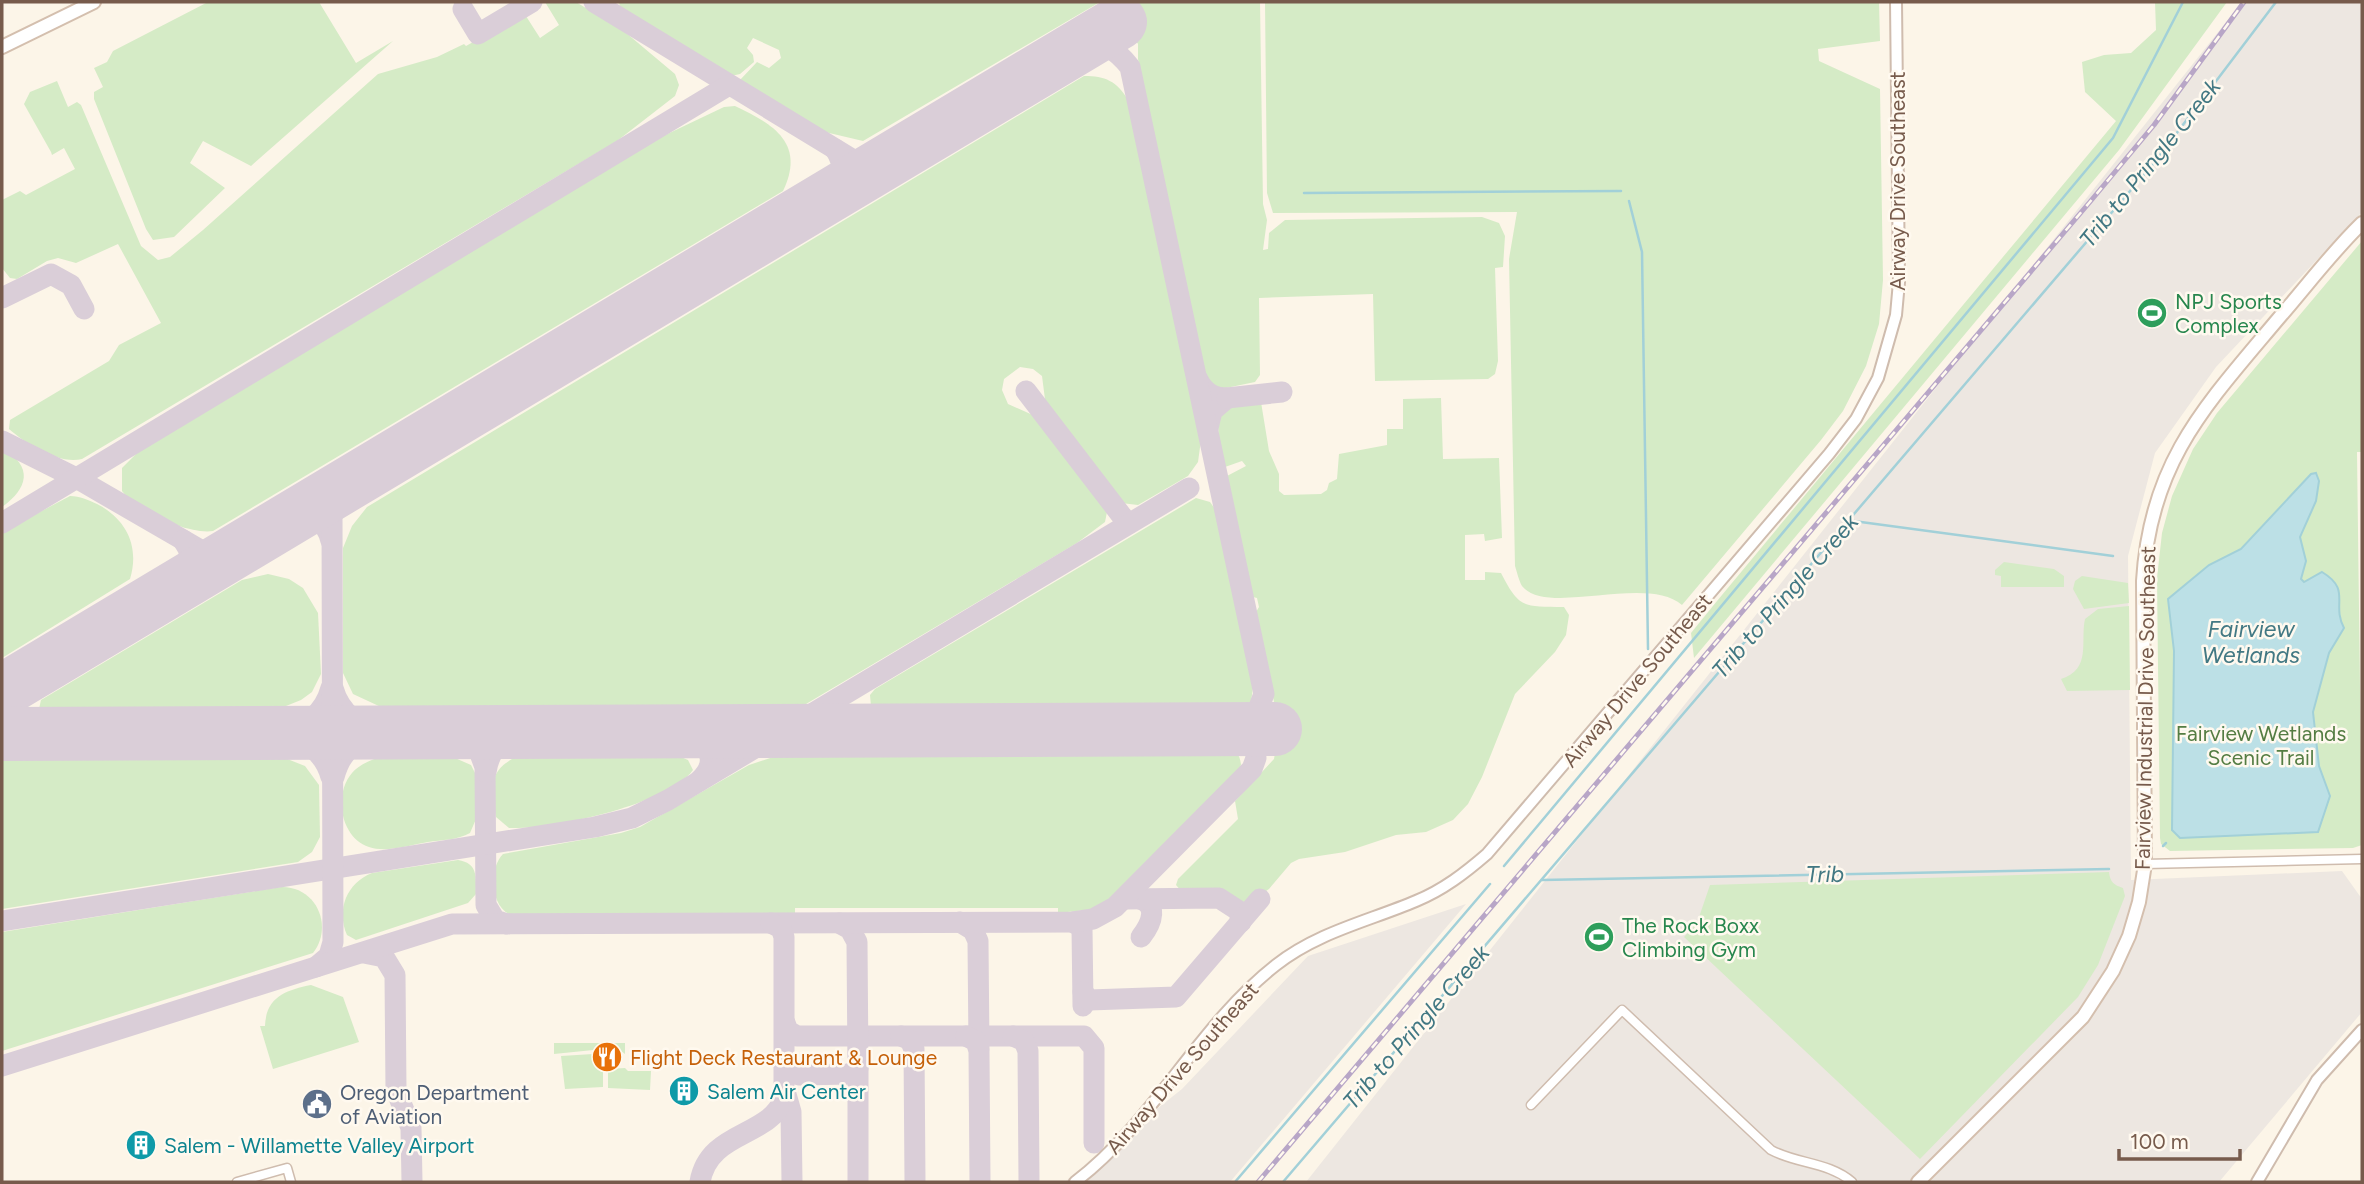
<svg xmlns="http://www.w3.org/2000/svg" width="2364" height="1184" font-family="Figtree,sans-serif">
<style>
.industrial{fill:#ede7e1}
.green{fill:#d5ebc6}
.water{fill:#bce0e6;stroke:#a2d0d8;stroke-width:2}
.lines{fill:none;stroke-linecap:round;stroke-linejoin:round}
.stream{stroke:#a2d0d8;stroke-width:2.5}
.taxiway{stroke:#daced8;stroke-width:21}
.runway{stroke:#daced8;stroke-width:54}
.minor-casing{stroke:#cfbcae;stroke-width:11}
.tertiary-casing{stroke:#cfbcae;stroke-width:14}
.secondary-casing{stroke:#d4bfae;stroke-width:16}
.minor{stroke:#fff;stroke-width:8}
.tertiary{stroke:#fff;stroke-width:10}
.secondary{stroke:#fff;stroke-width:12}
.rail-casing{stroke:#b8a6c7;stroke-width:5}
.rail{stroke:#fff9ef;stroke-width:2.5;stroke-dasharray:8;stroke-linecap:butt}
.labels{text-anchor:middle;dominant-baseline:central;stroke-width:5;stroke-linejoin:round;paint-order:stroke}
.street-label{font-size:21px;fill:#775b4c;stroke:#fff9ef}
.leisure-label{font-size:21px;fill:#27864d;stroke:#fff9ef;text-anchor:start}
.park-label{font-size:21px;fill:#547d43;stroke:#fff9ef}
.food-label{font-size:21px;fill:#c56008;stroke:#fff9ef;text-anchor:start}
.culture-label{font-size:21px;fill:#0d838f;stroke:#fff9ef;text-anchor:start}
.service-label{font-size:21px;fill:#4e5e75;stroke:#fff9ef;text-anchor:start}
.water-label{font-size:23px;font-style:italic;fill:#427883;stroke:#fff9ef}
</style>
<rect width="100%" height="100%" fill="#fcf5e8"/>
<g class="industrial">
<path d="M2242 2H2362V212L2216 367 2155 453 2128 556 2131 880 2342 871 2362 899V1012L2219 1182H1306Z"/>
<path d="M1466 904 1230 1182H1065L1182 1089 1308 956Z"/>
</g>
<g class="green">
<path d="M208 2H319L356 63 393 41 251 166 203 141 190 163 225 188 174 237 153 240 146 229 94 99V92L103 87 94 68 107 62 113 51Z"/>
<path d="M545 2H576L625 32 675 74 679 85 675 96 617 141 82 459C59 465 26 444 9 429L10 420 109 361 119 345 161 323 118 244 76 263 58 258 47 261 17 279 10 278 2 268V200L20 191 26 195 75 169 64 148 52 155 51 152 24 104 30 92 57 81 68 107 77 102 81 105 141 246 158 260 170 257 203 230 378 74 437 57 464 44 466 46 524 13 540 38 559 25Z"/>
<path d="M619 2H1100L863 141 825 132 740 80 757 62 769 68 781 58 779 50 753 38 747 48 753 55 754 62 740 74 731 76 620 7Z"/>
<path d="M1111 2H1260L1263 204 1267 220 1263 250 1268 249 1269 233 1285 220 1482 217 1499 223 1505 236 1503 267 1495 268 1498 361 1495 374 1488 379 1375 381 1373 294 1259 298 1260 375 1255 382 1221 389 1211 384 1205 373 1138 59V44Z"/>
<path d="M1265 2H1879L1880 41 1818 49 1819 61 1880 89 1883 280 1879 324 1866 366 1843 411 1821 440 1682 605C1646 574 1547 617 1522 586 1519 581 1517 572 1515 566L1509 259 1517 212 1273 213 1267 193Z"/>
<path d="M2155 2H2227L2119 150 1694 658 1691 633 1717 601 2116 121 2085 92 2082 62 2104 55 2131 53 2156 30Z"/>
<path d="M1084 76C1105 76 1117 81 1128 100L1201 440 1198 462 1188 476 1138 505 1121 503 1046 407 1042 376 1033 369 1020 367 1004 379 1002 390 1008 404 1035 416 1103 502 1107 512 1105 522 1077 543 806 704 782 712 396 714 353 694 343 673V548L352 526 367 507Z"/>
<path d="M735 106C773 124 806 143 783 191L213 531C189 535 136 511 122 491V468L139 451 661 137 724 107Z"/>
<path d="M2362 241V452H2357L2362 845 2353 848 2170 851 2161 844 2160 838 2157 578 2162 533 2172 496 2193 449 2217 413Z"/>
<path d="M1441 398 1443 459 1499 458 1502 538 1485 541 1484 534 1465 535V580H1485V572L1501 573C1520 610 1524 606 1564 607L1569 615 1566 635 1555 652 1515 694 1482 777 1468 804 1453 820 1426 832 1396 835 1345 852 1299 859 1291 863 1269 889 1244 906 1221 893H1183L1176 885 1178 879 1238 819 1235 801 1274 759 1275 753 1274 702 1256 612 1259 607 1257 598 1253 597 1227 476 1246 466 1242 461 1225 467C1216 423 1207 407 1261 402L1269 451 1279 474V491L1284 495 1321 494 1327 490 1329 483 1337 479 1339 454 1387 445V429H1403V399Z"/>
<path d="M2 448C34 467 28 488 2 507Z"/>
<path d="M70 496C80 496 88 500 97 504 126 519 140 546 130 579L2 658V532Z"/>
<path d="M1196 498 1210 502 1215 509 1253 688 1251 702 1244 708 881 712 871 706 870 695 875 689Z"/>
<path d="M2004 562 2054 569 2064 576V587H2001V576L1995 575V570Z"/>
<path d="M268 574 289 579 303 588 318 613 321 674 312 692 301 700 266 714 45 715 39 709 41 700 242 580Z"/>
<path d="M2082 576 2128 583 2129 603 2084 609 2073 589 2075 581Z"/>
<path d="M2129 606 2130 690 2067 691 2061 679C2092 669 2080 642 2085 619L2098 609Z"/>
<path d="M1226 748C1236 750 1240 754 1241 765L1237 772 1112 897 1096 909 1058 913V908H795V914H509C490 904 489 868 503 854L621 833 640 827 749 765 797 749Z"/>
<path d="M531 750H665L688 760 693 770C667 805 551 830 509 828L496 817C487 776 494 765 531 750Z"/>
<path d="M267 751 305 766 319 785 320 837 312 852 298 862 2 909V752Z"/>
<path d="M400 751H439L471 765 476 775V819L470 833C458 840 441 840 428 842 410 845 386 853 369 847 341 838 333 795 352 773 362 761 385 755 400 751Z"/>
<path d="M458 860C478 863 476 877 476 894L468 903 356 940 347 935C336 909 347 883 372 873Z"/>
<path d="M2109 872C2110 882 2114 885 2123 888L2125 896 2098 965 2078 997 1920 1159 1684 937 1697 923 1710 885Z"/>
<path d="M281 887C316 886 334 926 313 953L2 1051V932Z"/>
<path d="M311 985 343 997 359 1042 273 1069 260 1026H265C266 997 286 990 311 985Z"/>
<path d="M554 1043H625V1054L620 1050 603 1049 554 1054Z"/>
<path d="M593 1054 596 1068 603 1069V1087L565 1089 561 1056Z"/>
<path d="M625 1068 628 1071H651L650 1090 608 1088V1069Z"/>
</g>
<path class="water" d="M2316 473 2319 481 2316 501 2300 537 2306 561 2301 579 2304 582 2322 572C2352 590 2331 604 2344 628L2329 653 2313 712 2319 766 2330 796 2318 832 2180 838 2172 830 2174 651 2168 599 2209 565 2241 549 2311 474Z"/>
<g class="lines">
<g class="stream">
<path d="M1304 193 1621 191"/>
<path d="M1629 201 1642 252 1648 649"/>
<path d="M1846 520 2113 556"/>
<path d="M2163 846 2166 843"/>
<path d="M1504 866 2113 138 2183 2"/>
<path d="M1542 880 2109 869"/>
<path d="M1235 1182 1490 884"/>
<path d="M1283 1182 2154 163 2276 2"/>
</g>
<g class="taxiway">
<path d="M594 2 855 161 872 166 884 163"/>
<path d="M463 9 478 34 532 2"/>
<path d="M832 194C844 179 846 166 835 149"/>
<path d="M2 298 51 274 71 285 84 309"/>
<path d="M1197 378C1203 391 1212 398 1227 398L1212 411 1208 428"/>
<path d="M1026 391 1128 524"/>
<path d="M1227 398 1282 392"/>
<path d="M2 441 78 479 204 552 220 555 235 552"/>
<path d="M288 520C308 514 326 518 331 541"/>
<path d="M2 523 729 85"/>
<path d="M174 588 189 572V550L183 540"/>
<path d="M333 688C340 713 360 729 386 731"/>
<path d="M677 731C702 737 725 757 699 781"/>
<path d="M279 732C305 728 324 714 331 688"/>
<path d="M445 732 471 742 479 751 485 767 486 905 495 920 507 924"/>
<path d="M277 733C303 741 323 748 331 777"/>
<path d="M486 772C490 744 506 738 530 732"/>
<path d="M334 777C344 740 364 741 394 732"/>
<path d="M1136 898C1160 903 1152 923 1141 937"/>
<path d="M1124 899 1219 898 1239 911 1241 922"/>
<path d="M2 921 595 827 632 818 668 800 1189 488"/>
<path d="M960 922 973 930 978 941 979 1049"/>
<path d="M1073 922 1082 928 1083 1006"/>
<path d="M364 953 384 957 395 975 396 1090 411 1128 412 1182"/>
<path d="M316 967 329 956 333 942 332 510 341 491 353 481"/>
<path d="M1083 992 1089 1000 1176 997 1260 899"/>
<path d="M785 1023 788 1031 797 1036H1084L1094 1048V1143"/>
<path d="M901 1036 910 1040 914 1049 915 1182"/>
<path d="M966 1036 976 1041 979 1051 980 1182"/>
<path d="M1013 1036 1024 1041 1028 1051 1029 1182"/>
<path d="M785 1062 791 1072 799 1075 850 1074 858 1068 857 942 850 929 839 923"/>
<path d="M2 1066 452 924 1073 922 1093 919 1115 907 1252 769 1256 758 1255 746 1237 729 1257 712 1264 694 1130 67C1115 48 1105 43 1081 45"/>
<path d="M858 1068V1182"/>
<path d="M785 1091 791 1112 792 1182"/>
<path d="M700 1182C709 1130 770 1138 784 1098V937L781 928 771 923"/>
</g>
<g class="runway">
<path d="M2 691 1120 22"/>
<path d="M2 734 1275 729"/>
</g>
<g class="minor-casing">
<g id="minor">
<path d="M2145 864 2362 859"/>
<path d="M1531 1105 1622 1010 1771 1150C1797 1164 1829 1162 1852 1182"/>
<path d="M237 1182 287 1168 291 1182"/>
</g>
</g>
<g class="tertiary-casing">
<g id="tertiary">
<path d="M1075 1182C1154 1122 1198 1026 1276 965 1318 932 1369 921 1416 901 1443 890 1465 873 1487 854L1829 454 1856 419 1878 378 1896 315 1899 282 1896 2"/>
<path d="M2257 1182 2317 1080 2362 1030"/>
</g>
</g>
<g class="secondary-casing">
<g id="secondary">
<path d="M2 47 94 2"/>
<path d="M1918 1182 2083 1017 2113 971 2129 936 2139 902 2145 864 2143 581C2150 462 2205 406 2278 319 2306 287 2332 252 2362 223"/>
</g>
</g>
<use href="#minor" class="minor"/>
<use href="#tertiary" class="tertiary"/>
<use href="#secondary" class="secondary"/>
<g class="rail-casing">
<path id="rail" d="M1258 1182 2089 203 2154 125 2244 2"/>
</g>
<use href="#rail" class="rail"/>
</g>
<defs>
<g id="stadium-disc" transform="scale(1.575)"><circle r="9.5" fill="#2e9e5b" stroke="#fff9ef"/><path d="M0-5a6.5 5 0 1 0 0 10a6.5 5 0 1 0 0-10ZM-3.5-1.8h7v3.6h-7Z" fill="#fff"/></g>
<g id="restaurant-disc" transform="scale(1.575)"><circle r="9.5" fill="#e8710a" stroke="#fff9ef"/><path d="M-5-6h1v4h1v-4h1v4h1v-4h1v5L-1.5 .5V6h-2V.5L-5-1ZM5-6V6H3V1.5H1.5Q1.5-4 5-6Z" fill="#fff"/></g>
<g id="building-disc" transform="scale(1.575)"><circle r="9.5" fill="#0f9aa8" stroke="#fff9ef"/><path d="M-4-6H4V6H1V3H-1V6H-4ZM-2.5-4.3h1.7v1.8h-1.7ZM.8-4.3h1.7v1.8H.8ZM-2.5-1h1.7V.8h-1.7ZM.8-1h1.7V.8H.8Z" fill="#fff"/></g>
<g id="civic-disc" transform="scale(1.575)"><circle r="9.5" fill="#5c6f8a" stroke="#fff9ef"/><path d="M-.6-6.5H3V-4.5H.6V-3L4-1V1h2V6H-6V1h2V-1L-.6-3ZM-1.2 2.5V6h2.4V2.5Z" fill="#fff"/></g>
</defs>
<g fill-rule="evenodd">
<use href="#stadium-disc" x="2152" y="313"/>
<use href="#stadium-disc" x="1599" y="937"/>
<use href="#restaurant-disc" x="607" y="1057"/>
<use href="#building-disc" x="684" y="1091"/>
<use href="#civic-disc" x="317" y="1104"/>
<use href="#building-disc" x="141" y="1145"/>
</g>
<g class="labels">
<g class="street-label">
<text transform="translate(1897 181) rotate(-90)">Airway Drive Southeast</text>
<text transform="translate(1637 680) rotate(-50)">Airway Drive Southeast</text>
<text transform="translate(2145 708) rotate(-89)">Fairview Industrial Drive Southeast</text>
<text transform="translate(1182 1068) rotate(-49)">Airway Drive Southeast</text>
</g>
<g class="leisure-label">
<text x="2175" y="301">NPJ Sports<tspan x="2175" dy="24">Complex</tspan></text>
<text x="1622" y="925">The Rock Boxx<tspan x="1622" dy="24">Climbing Gym</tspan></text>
</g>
<g class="park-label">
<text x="2261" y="733">Fairview Wetlands<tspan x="2261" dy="24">Scenic Trail</tspan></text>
</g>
<g class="food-label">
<text x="630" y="1057">Flight Deck Restaurant &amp; Lounge</text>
</g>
<g class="culture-label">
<text x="707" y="1091">Salem Air Center</text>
<text x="164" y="1145">Salem - Willamette Valley Airport</text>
</g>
<g class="service-label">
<text x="340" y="1092">Oregon Department<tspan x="340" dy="24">of Aviation</tspan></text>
</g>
<g class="water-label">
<text transform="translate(2150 163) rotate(-51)">Trib to Pringle Creek</text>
<text transform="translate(1785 596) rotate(-49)">Trib to Pringle Creek</text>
<text x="2251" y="629">Fairview<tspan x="2251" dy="26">Wetlands</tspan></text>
<text transform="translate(1825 874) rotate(-1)">Trib</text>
<text transform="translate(1416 1027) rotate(-49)">Trib to Pringle Creek</text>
</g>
</g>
<rect width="2364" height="1184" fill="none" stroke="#775b4c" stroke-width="7"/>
<path d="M2119 1149v10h121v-10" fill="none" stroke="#775b4c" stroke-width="3.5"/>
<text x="2130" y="1149" font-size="21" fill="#775b4c" stroke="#fff9ef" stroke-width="5" paint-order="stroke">100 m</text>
</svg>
